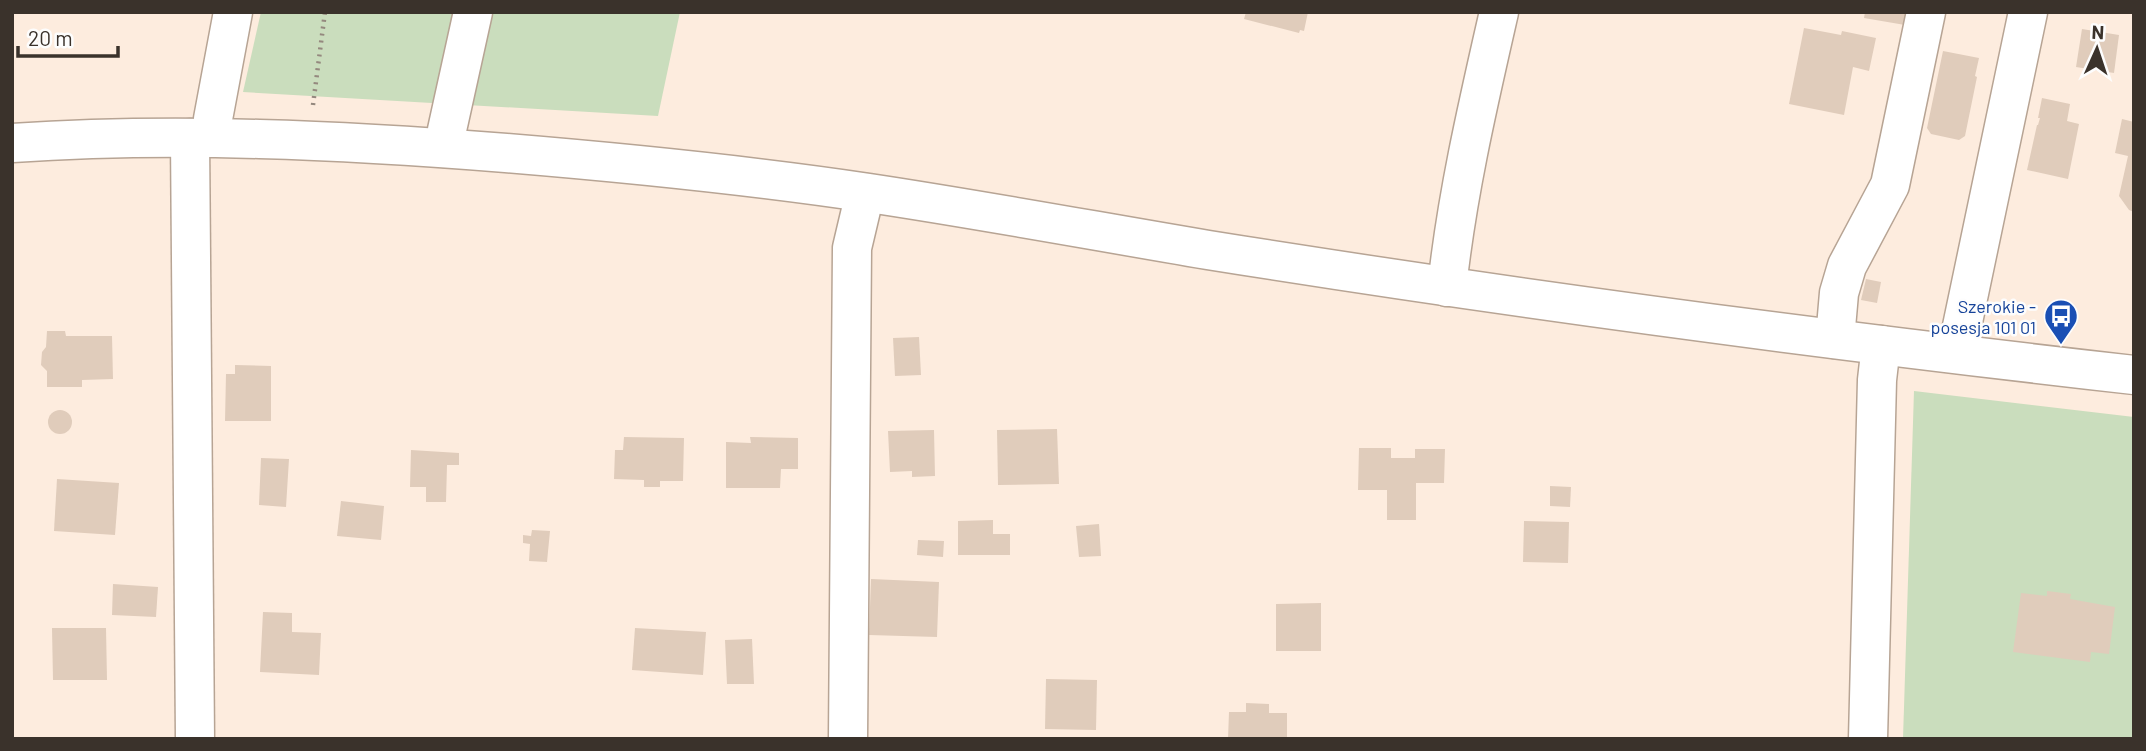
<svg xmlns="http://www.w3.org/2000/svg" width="2146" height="751" font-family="Barlow,sans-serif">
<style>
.green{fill:#caddbd}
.building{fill:#e0ccbb}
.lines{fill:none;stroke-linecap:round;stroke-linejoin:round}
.minor-casing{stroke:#b7a494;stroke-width:41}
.path{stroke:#94887e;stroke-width:4.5;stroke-dasharray:2 5;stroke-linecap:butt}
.minor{stroke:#fff;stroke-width:38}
.labels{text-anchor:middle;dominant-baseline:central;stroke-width:5;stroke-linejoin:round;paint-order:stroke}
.transit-label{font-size:18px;fill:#164399;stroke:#fdfdfd;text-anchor:end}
</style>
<rect width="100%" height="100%" fill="#fdecde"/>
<g class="green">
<path d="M261 12H680L658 116 243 92Z"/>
<path d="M1914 391 2134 417V739H1903Z"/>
</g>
<g class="building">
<path d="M1246 12H1308L1304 31 1300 30 1299 33 1244 19Z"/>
<path d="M1865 12H1908L1905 25 1864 18Z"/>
<path d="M1804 28 1841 35 1842 31 1876 38 1869 71 1853 67 1844 115 1789 104Z"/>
<path d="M2082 29 2119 35 2114 73 2076 67Z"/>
<path d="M1943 51 1979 58 1975 76 1977 77 1965 136 1959 140 1931 134 1927 128Z"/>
<path d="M2042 98 2070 104 2067 121 2079 124 2068 179 2027 170 2037 125H2038L2040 118H2038Z"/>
<path d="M2122 119 2134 122V212L2129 210 2119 196 2128 156 2115 153Z"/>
<path d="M1866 279 1881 282 1877 303 1861 300Z"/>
<path d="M47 331H65L66 336H112L113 379 82 380V387H47V371L41 365 42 352 46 347Z"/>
<path d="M919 337 921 375 895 376 893 338Z"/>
<path d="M235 365 271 366V421H225L226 374H235Z"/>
<circle cx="60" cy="422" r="12"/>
<path d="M1057 429 1059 484 998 485 997 430Z"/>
<path d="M934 430 935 476 912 477V471L890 472 888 431Z"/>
<path d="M624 437 684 438 683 481H660V487H644V480L614 479 615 450H623Z"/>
<path d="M750 437 798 438V469H781L780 488H726V442L751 443Z"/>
<path d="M1359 448H1391V458H1415V449H1445L1444 483H1416V520H1387V490H1358Z"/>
<path d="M411 450 459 453V465H447L446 502H426V487H410Z"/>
<path d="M261 458 289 459 286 507 259 505Z"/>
<path d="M57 479 119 483 115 535 54 531Z"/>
<path d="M1550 486 1571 487 1570 507 1550 506Z"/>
<path d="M341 501 384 506 381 540 337 536Z"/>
<path d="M993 520V534H1010V555H958V521Z"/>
<path d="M1524 521 1569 522 1568 563 1523 562Z"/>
<path d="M1099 524 1101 556 1079 557 1076 526Z"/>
<path d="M532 530 550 531 547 562 529 561 530 544 523 543V535L531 536Z"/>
<path d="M918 540 944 541 943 557 917 555Z"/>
<path d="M871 579 939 582 937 637 869 635Z"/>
<path d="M113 584 158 587 156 617 112 615Z"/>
<path d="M2047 591 2071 594 2070 599 2115 607 2109 654 2091 652 2090 662 2013 652 2021 593 2047 596Z"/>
<path d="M1321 603V651H1276V604Z"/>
<path d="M263 612 292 613V632L321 633 319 675 260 672Z"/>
<path d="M52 628H106L107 680H53Z"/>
<path d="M635 628 706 632 703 675 632 670Z"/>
<path d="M752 639 754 684H727L725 640Z"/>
<path d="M1046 679 1097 680 1096 730 1045 729Z"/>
<path d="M1246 703 1269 704V713H1287V739H1228L1229 712H1246Z"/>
</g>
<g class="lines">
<g class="minor-casing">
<g id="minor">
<path d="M213 137V119L233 12"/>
<path d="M190 138 195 739"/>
<path d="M12 143C177 132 342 140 506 153 627 163 748 175 869 193 982 210 1095 231 1208 250 1515 299 1824 340 2134 375"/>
<path d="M446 148 447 130 473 12"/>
<path d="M1447 287C1457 194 1478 104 1499 12"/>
<path d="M1835 339 1839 293 1847 266 1890 185 1926 12"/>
<path d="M1958 354 1960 336 2028 12"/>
<path d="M848 739 852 248 865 193"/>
<path d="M1868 739 1877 380 1881 345"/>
</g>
</g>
<path class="path" d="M313 105 325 12"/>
<use href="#minor" class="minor"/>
</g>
<defs>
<g id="bus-pin" transform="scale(1.75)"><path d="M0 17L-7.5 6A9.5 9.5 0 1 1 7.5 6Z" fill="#1a4fb4" stroke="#fdfdfd"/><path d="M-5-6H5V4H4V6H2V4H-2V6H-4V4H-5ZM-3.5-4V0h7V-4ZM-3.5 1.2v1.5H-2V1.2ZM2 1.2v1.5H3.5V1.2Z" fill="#fff"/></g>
</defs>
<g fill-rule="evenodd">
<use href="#bus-pin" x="2061" y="316"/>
</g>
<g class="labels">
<g class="transit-label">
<text x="2036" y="306">Szerokie -<tspan x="2036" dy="21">posesja 101 01</tspan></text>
</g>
</g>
<rect width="2146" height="751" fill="none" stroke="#3a322b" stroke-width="28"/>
<g transform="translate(2097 49) rotate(3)" stroke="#fdfdfd" stroke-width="5" paint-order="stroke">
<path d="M0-5L12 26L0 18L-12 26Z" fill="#3a322b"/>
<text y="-10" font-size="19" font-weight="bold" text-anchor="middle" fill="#3a322b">N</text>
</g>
<path d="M18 46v10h100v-10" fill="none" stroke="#3a322b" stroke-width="3.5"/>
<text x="28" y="46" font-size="21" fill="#3a322b" stroke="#fdfdfd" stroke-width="5" paint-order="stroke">20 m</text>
</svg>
